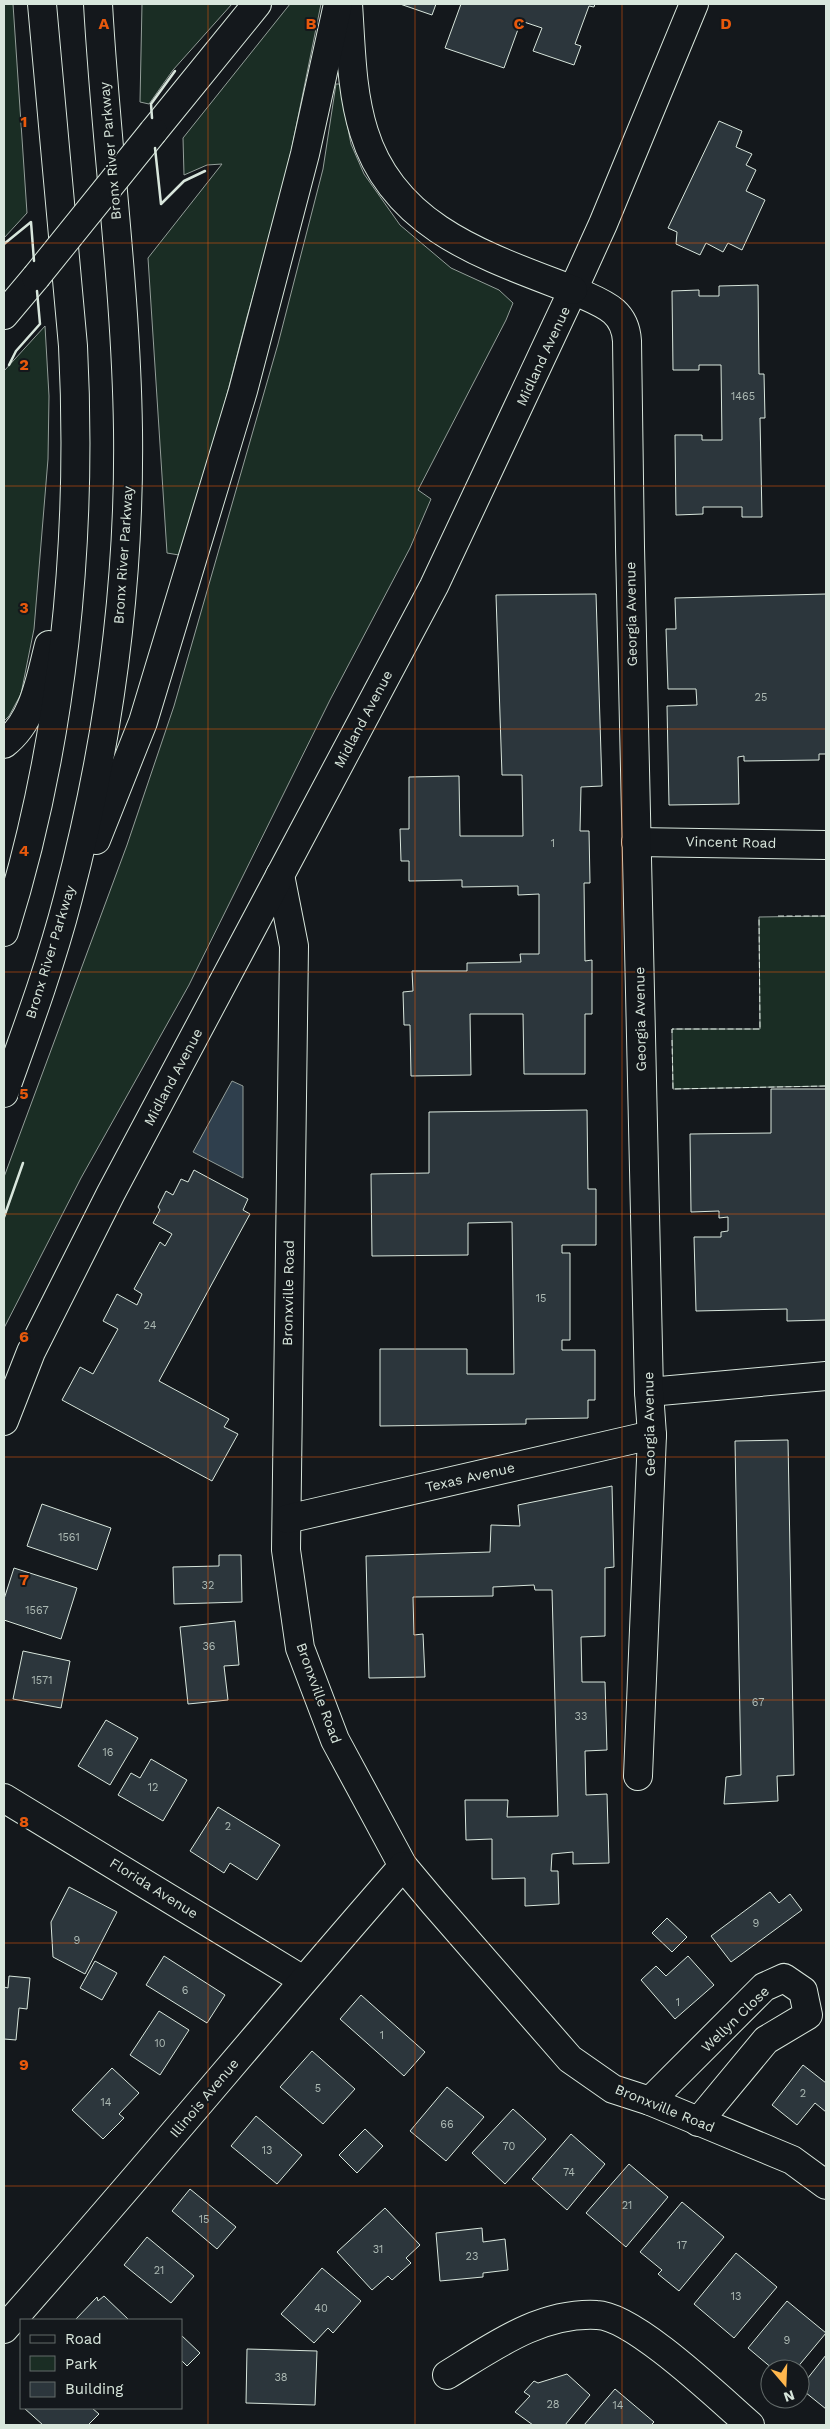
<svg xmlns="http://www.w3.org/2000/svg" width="830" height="2429" font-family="'Work Sans',sans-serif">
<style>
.green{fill:#1a2d24;stroke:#939e99}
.water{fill:#2f3f4d;stroke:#939e99}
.building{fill:#2c363c;stroke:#d8e6dc}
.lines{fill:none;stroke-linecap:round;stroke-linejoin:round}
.minor-casing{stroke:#d8e6dc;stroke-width:30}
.major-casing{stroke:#d8e6dc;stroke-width:30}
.highway-casing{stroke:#d8e6dc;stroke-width:30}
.minor{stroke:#14181c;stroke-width:28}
.major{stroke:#14181c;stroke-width:28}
.highway{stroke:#14181c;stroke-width:28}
.highway-bridge-casing{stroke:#d8e6dc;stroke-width:30;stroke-linecap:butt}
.highway-bridge{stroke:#14181c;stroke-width:28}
.fence{stroke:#d8e6dc;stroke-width:1;stroke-dasharray:6 2.5;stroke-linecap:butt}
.wall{stroke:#d8e6dc;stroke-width:2.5}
.grid{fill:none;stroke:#e8590c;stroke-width:1;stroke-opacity:0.55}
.labels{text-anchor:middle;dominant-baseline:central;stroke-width:4;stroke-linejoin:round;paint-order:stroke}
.number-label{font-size:11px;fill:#adbab4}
.street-label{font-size:14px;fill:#d8e6dc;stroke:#14181c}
.grid-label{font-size:16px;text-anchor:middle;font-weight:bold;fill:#e8590c;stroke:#14181c;stroke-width:4;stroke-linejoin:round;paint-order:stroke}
</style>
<rect width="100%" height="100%" fill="#14181c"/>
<g class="green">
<path d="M4 4H13L27 213 4 238Z"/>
<path d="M142 4H232L173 70 149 104 140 102Z"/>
<path d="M290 4H321L291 152 270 237 247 317 204 483 179 555 167 553 148 258 222 164 207 165 184 175 183 138Z"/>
<path d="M336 84H342L343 103 351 144 364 174 400 225 451 268 499 290 513 303 506 320 418 490 431 499 410 548 330 700 189 985 81 1178 4 1328V1177L127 845 174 706 278 344 323 169Z"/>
<path d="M45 326 49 396 48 459 34 629 21 694 9 716 4 721V371Z"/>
<path d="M826 916V1086L673 1089 672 1029H760L759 917Z"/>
</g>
<path class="water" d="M232 1081 243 1086V1178L193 1152Z"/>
<g class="building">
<path d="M400 4H436L432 15Z"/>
<path d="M461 4H595L594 7 589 6 575 44 581 46 574 65 533 51 542 28 521 21 504 68 445 48Z"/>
<path d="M719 121 742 131 736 147 752 154 746 165 756 170 746 191 765 200 742 250 728 243 723 252 706 243 700 255 676 244 677 232 668 228Z"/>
<path d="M758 285 759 374H764L765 418H760L762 517H742V507H703V514L676 515 675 435H702V440H722L721 365H699V370H673L672 291 699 290V296H719V286Z"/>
<path d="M596 594 602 786 581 787 580 831H589L590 883H584L585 961 592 960V1014H585V1074H524L523 1014H470L471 1075 411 1076 410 1025H404L403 992 413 991 412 971H467V963L521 962 520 954H539V894L518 895V886L462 887V880L409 881V861H401L400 829H409V777L459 776 460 836H523L522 775H502L496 595Z"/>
<path d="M826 594V787V754H819V760L744 761V756L738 757 739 804 669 805 667 706 697 705 696 689H668L666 629H676L675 598Z"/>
<path d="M771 1089H826V1320L787 1321V1309L696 1311 694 1237H721V1232L728 1231V1217L719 1218V1211L691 1212 690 1134 771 1133Z"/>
<path d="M587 1110 588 1189H596V1245H562V1253H570V1340H562V1350H595V1400H588V1418L526 1419V1424L380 1426V1349H467V1374H514L512 1222 468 1223V1255L372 1256 371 1174 429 1173V1112Z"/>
<path d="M194 1170 248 1199 243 1210 250 1214 159 1381 229 1419 224 1427 238 1434 212 1481 62 1400 80 1367 93 1374 118 1329 103 1321 117 1294 137 1305 142 1294 134 1289 160 1242 165 1246 172 1234 153 1223 160 1210 158 1207 166 1191 173 1195 181 1179 188 1182Z"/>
<path d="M788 1440 794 1775 777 1776 778 1801 724 1804 726 1777 741 1775 735 1441Z"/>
<path d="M612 1486 614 1567 605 1568V1636L581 1637 582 1682H605L607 1750 585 1751 586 1795 607 1794 609 1863 573 1864V1852L552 1854 551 1871H558L559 1904 525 1906V1878L492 1879V1839L466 1840 465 1800H508L507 1817 558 1816 552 1590H535L534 1585 493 1587V1596L413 1597 414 1635 423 1634 425 1677 369 1678 366 1556 490 1552 491 1525 520 1526 518 1505Z"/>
<path d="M42 1504 111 1528 97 1570 27 1546Z"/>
<path d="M219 1555H241L242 1602 174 1604 173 1567 219 1566Z"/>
<path d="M14 1568 77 1588 61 1639 4 1620V1599Z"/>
<path d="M235 1621 239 1665 224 1666 228 1700 188 1704 180 1627Z"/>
<path d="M23 1651 70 1661 61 1708 13 1699Z"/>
<path d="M106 1720 138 1738 110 1785 78 1766Z"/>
<path d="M151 1759 187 1780 163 1821 118 1795 131 1773 140 1778Z"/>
<path d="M218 1807 280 1845 257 1880 230 1863 224 1873 190 1851Z"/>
<path d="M69 1887 117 1912 85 1974 53 1957 51 1922Z"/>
<path d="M770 1892 779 1903 790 1894 802 1910 731 1962 711 1936Z"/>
<path d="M667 1918 687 1937 672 1952 652 1933Z"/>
<path d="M164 1956 225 1995 207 2023 146 1985Z"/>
<path d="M688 1956 714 1985 675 2019 641 1980 656 1966 666 1976Z"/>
<path d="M95 1961 117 1973 102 2000 80 1988Z"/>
<path d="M9 1976 30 1978 27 2009 19 2008 16 2040 4 2039V1987L8 1988Z"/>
<path d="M361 1995 425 2052 404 2076 340 2019Z"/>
<path d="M159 2011 189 2030 160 2075 130 2055Z"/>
<path d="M312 2051 355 2089 323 2124 280 2087Z"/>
<path d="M803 2065 826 2083V2112L815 2103 797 2125 772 2105Z"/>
<path d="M112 2068 139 2093 119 2114 124 2118 103 2139 72 2110Z"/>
<path d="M447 2087 484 2117 446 2161 410 2131Z"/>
<path d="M513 2109 546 2139 505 2184 472 2153Z"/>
<path d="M256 2116 302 2155 277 2184 231 2146Z"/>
<path d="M365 2129 383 2146 357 2173 339 2155Z"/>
<path d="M571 2134 605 2164 567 2210 532 2179Z"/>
<path d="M629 2164 668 2197 626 2247 586 2213Z"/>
<path d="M190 2189 236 2227 217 2249 172 2211Z"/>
<path d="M682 2202 724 2237 679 2291 658 2274 662 2270 640 2252Z"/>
<path d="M385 2208 420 2245 406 2258 411 2263 392 2280 388 2276 372 2290 337 2252Z"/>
<path d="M482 2228 483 2242 505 2239 508 2270 483 2273V2277L440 2281 436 2233Z"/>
<path d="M147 2237 194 2276 171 2303 124 2265Z"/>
<path d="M736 2253 777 2287 734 2338 694 2304Z"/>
<path d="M322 2268 361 2301 333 2333 328 2328 314 2343 281 2314Z"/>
<path d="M104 2296 129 2320H75L97 2297 98 2301Z"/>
<path d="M787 2301 826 2333 796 2369H773L748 2348Z"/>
<path d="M181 2335 200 2353 187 2366 181 2360Z"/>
<path d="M247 2349 317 2351 315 2405 246 2403Z"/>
<path d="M826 2355V2409L800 2388Z"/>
<path d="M567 2374 590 2395 565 2425H533L515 2412 530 2396 524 2392 534 2381 538 2383Z"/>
<path d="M615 2389 654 2422 651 2425H584Z"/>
<path d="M24 2408H92L99 2414 88 2425H43Z"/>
</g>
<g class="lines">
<g class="minor-casing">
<g id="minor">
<path d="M636 842 826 845"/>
<path d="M280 875 294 946 286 1550 300 1648 335 1740 403 1866 434 1903 570 2059 613 2089 650 2101 792 2160 826 2185"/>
<path d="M649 1392 826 1376"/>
<path d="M4 1421 31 1352 111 1193 434 586 573 290C600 303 625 308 627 341L630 547 649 1392 652 1435 638 1776"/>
<path d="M287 1519 652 1435"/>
<path d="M4 1798 303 1980"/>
<path d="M650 2101 764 1987 784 1978 803 1991 808 2015 766 2040 698 2122"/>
<path d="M4 2329C139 2177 269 2019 403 1866"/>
<path d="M447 2375C493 2347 540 2312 597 2315 634 2316 720 2399 750 2425"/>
</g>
</g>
<g class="major-casing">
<path id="major" d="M573 290 603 224 694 4"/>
</g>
<g class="highway-casing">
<g id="highway">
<path d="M348 4C351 46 351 91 364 132 394 229 488 257 573 290"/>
<path d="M153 132 257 4"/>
<path d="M4 315 36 277"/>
<path d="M4 744C34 721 40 680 49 645"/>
<path d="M96 840 143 722 243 391 305 154 338 4"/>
<path d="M4 932C63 744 83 543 73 346L42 4"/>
<path d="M4 1093C27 1029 51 964 68 898 108 746 130 588 128 430 126 288 106 146 98 4"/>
</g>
</g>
<use href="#minor" class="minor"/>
<use href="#major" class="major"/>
<use href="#highway" class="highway"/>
<g class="highway-bridge-casing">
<path id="highway-bridge" d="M36 277 153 132"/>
</g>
<use href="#highway-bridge" class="highway-bridge"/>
<g class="fence">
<path d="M778 916H826"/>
<path d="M672 1033V1029H760L759 917"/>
<path d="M672 1040 673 1089 826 1086"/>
</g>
<g class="wall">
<path d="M152 118 151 104 175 71"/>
<path d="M155 148 161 204 184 181 205 171"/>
<path d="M4 244 31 222 34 261"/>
<path d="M9 365 16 351 40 324 37 291"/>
<path d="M4 1217 23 1163"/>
</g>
</g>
<path class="grid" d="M208 4V2425M415 4V2425M622 4V2425M4 243H826M4 486H826M4 729H826M4 972H826M4 1214H826M4 1457H826M4 1700H826M4 1943H826M4 2186H826"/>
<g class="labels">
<g class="number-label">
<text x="743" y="396">1465</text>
<text x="761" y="697">25</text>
<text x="553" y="843">1</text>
<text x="541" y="1298">15</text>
<text x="150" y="1325">24</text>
<text x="69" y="1537">1561</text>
<text x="208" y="1585">32</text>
<text x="37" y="1610">1567</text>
<text x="209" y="1646">36</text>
<text x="42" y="1680">1571</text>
<text x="758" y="1702">67</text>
<text x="581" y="1716">33</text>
<text x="108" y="1752">16</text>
<text x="153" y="1787">12</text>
<text x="228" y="1826">2</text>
<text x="756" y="1923">9</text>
<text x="77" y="1940">9</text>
<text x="185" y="1990">6</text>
<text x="678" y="2002">1</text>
<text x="382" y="2035">1</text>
<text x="160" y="2043">10</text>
<text x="318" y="2088">5</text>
<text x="803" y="2093">2</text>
<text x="106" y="2102">14</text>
<text x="447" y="2124">66</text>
<text x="509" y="2146">70</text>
<text x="267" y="2150">13</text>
<text x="569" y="2172">74</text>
<text x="627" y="2205">21</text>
<text x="204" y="2219">15</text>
<text x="682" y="2245">17</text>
<text x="378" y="2249">31</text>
<text x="472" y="2256">23</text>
<text x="159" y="2270">21</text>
<text x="736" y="2296">13</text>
<text x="321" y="2308">40</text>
<text x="787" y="2340">9</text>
<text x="281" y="2377">38</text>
<text x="553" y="2404">28</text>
<text x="618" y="2405">14</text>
</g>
<g class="street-label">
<text transform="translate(110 151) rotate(-95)">Bronx River Parkway</text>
<text transform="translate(543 356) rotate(-65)">Midland Avenue</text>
<text transform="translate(123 555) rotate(-86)">Bronx River Parkway</text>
<text transform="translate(631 614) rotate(-91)">Georgia Avenue</text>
<text transform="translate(363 719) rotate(-62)">Midland Avenue</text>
<text transform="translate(731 842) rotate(1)">Vincent Road</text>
<text transform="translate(50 952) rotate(-73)">Bronx River Parkway</text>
<text transform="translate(640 1019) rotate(-91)">Georgia Avenue</text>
<text transform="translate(173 1077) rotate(-62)">Midland Avenue</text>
<text transform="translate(288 1293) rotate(-89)">Bronxville Road</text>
<text transform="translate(649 1424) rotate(-91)">Georgia Avenue</text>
<text transform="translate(470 1477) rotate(-13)">Texas Avenue</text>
<text transform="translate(319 1693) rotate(70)">Bronxville Road</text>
<text transform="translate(154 1888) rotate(32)">Florida Avenue</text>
<text transform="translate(735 2019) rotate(-44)">Wellyn Close</text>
<text transform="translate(204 2098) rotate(-50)">Illinois Avenue</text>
<text transform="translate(665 2108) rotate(22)">Bronxville Road</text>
</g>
</g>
<g class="grid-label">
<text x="104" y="29">A</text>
<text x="311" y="29">B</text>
<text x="519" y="29">C</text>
<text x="726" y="29">D</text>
<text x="24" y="127">1</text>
<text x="24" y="370">2</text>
<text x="24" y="613">3</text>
<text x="24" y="856">4</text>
<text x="24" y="1099">5</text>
<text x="24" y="1342">6</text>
<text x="24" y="1585">7</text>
<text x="24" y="1827">8</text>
<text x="24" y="2070">9</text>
</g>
<rect width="830" height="2429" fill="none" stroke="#d8e6dc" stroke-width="10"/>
<rect x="20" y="2319" width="162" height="90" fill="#14181c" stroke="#626a69"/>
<rect x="30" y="2335" width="25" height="8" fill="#14181c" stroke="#626a69"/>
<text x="65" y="2344" font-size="15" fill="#d8e6dc">Road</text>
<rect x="30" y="2356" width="25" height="15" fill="#1a2d24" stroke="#626a69"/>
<text x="65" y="2369" font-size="15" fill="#d8e6dc">Park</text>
<rect x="30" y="2382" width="25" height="15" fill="#2c363c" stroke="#626a69"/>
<text x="65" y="2394" font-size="15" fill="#d8e6dc">Building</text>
<g transform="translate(785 2384) rotate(161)"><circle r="24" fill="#14181c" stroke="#626a69"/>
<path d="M0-4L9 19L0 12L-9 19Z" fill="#ffb74d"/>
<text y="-8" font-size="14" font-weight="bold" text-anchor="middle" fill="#d8e6dc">N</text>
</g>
</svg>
